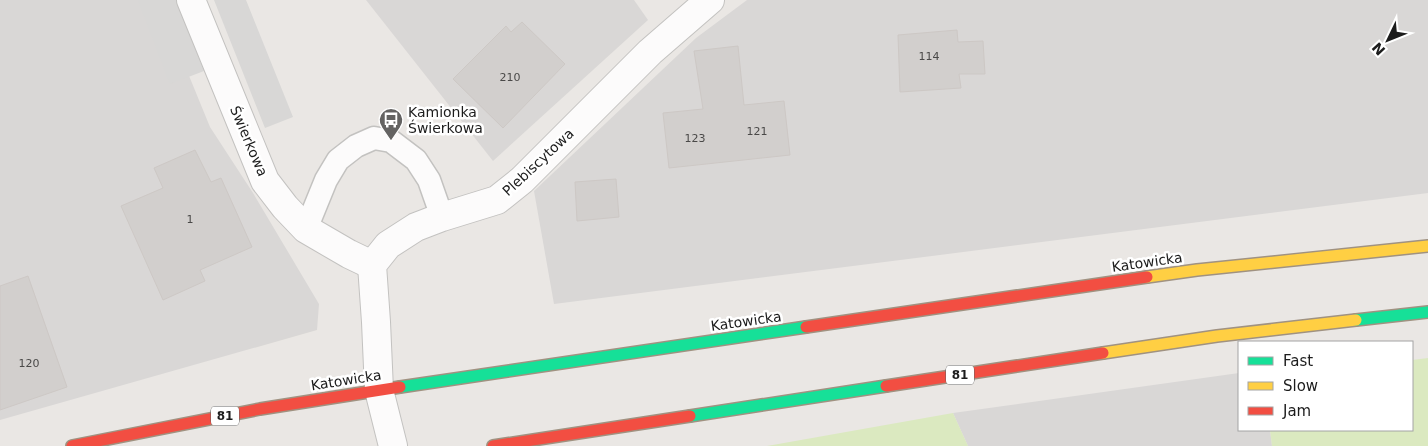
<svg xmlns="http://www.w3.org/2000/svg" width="1428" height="446" font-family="'DejaVu Sans',sans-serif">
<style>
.residential{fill:#d9d7d6}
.religious{fill:#d8d7d6}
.grass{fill:#dbe9c0}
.building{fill:#d2cfcd;stroke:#cdc8c5}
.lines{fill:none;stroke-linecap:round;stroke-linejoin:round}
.lane-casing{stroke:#c3c2c0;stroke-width:25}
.street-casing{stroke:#c3c2c0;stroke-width:30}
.fast-casing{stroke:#a09281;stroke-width:14}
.slow-casing{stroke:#a09281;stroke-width:14}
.jam-casing{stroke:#a09281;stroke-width:14}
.lane{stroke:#fcfbfb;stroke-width:22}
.street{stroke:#fcfbfb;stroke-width:28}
.fast{stroke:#16e098;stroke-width:11}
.slow{stroke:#ffcf43;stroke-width:11}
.jam{stroke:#f24e42;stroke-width:11}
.labels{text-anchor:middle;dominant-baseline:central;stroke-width:5;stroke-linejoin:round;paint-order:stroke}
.number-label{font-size:11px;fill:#4a4948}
.shield{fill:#fff;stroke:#606060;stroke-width:1}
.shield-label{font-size:12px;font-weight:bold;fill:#1c1c1c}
.poi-label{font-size:14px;fill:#1c1c1c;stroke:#fff;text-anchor:start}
.street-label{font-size:14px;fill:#1c1c1c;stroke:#fff}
</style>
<rect width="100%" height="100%" fill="#eae7e4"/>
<g class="residential">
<path d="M0 0H158L210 127 253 193 319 304 317 330 0 420Z"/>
<path d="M366 0H634L648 20 493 161Z"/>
<path d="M747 0H1428V193L554 304 534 191 696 38Z"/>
<path d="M1239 373V430H1270L1272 446H968L953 413Z"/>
</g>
<g class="religious">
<path d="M138 0H176L204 71 170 84Z"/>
<path d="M214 0H246L293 117 265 128Z"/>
</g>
<g class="grass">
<path d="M1428 358V446H1272L1270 430H1412V360Z"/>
<path d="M953 413 968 446H767Z"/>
</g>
<g class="building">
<path d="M522 22 565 64 503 128 453 79 506 26 511 32Z"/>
<path d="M957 30 958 42 983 41 985 74H959L961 88 900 92 898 35Z"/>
<path d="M738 46 744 105 784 101 790 155 669 168 663 113 703 109 694 51Z"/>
<path d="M195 150 211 182 221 178 252 247 200 270 205 281 163 300 121 206 163 188 154 168Z"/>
<path d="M616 179 619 217 577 221 575 182Z"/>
<path d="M28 276 67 387 0 410V286Z"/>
</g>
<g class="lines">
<g class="lane-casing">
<path id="lane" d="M306 229 326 180 338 160 356 146 374 138 391 141 416 160 429 180 442 217"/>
</g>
<g class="street-casing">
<g id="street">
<path d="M191 0 265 181 285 207 306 229 349 254 372 265"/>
<path d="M393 446 379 390 376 322 372 265 388 245 416 227 442 217 497 200 522 180 650 52 710 0"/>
</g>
</g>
<g class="fast-casing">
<g id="fast">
<path d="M1356 320 1428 312"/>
<path d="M400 387 806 327"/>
<path d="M690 416 886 386"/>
</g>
</g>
<g class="slow-casing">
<g id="slow">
<path d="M1147 277 1197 270 1428 246"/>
<path d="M1103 353 1217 336 1356 320"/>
</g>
</g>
<g class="jam-casing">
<g id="jam">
<path d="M806 327 1147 277"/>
<path d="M886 386 1103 353"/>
<path d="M72 446 260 409 400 387"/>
<path d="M493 446 690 416"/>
</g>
</g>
<use href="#lane" class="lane"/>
<use href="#street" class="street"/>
<use href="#fast" class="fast"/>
<use href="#slow" class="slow"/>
<use href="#jam" class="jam"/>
</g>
<defs>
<g id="bus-pin" transform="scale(1.25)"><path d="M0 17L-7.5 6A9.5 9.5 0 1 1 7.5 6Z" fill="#646362" stroke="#fff"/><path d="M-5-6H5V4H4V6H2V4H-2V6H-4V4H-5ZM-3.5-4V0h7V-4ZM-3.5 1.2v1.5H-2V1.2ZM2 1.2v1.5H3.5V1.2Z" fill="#fff"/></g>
</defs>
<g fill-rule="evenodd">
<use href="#bus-pin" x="391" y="120"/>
</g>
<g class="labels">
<g class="number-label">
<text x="929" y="56">114</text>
<text x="510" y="77">210</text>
<text x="757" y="131">121</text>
<text x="695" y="138">123</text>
<text x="190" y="219">1</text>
<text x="29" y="363">120</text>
</g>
<g class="shield">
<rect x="946" y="365.5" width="28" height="19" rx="4"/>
<rect x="211" y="406.5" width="28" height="19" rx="4"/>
</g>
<g class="shield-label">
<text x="960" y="375">81</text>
<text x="225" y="416">81</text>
</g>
<g class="poi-label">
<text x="408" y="112">Kamionka<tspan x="408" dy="16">Świerkowa</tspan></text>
</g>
<g class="street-label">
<text transform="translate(249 141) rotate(67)">Świerkowa</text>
<text transform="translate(538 162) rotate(-43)">Plebiscytowa</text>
<text transform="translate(1147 262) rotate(-8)">Katowicka</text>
<text transform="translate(746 321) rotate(-8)">Katowicka</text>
<text transform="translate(346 380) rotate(-9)">Katowicka</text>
</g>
</g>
<rect x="1238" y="341" width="175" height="90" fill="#ffffff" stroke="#a4a4a4"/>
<rect x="1248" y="357" width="25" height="8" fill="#16e098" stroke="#a4a4a4"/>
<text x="1283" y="366" font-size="15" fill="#1c1c1c">Fast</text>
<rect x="1248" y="382" width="25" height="8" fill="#ffcf43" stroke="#a4a4a4"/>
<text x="1283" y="391" font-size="15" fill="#1c1c1c">Slow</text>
<rect x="1248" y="407" width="25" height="8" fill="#f24e42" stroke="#a4a4a4"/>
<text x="1283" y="416" font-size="15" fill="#1c1c1c">Jam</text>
<g transform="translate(1388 40) rotate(227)" stroke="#ffffff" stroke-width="4" paint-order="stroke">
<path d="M0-4L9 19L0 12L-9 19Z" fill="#1c1c1c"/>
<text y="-8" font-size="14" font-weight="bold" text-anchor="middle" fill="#1c1c1c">N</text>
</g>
</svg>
